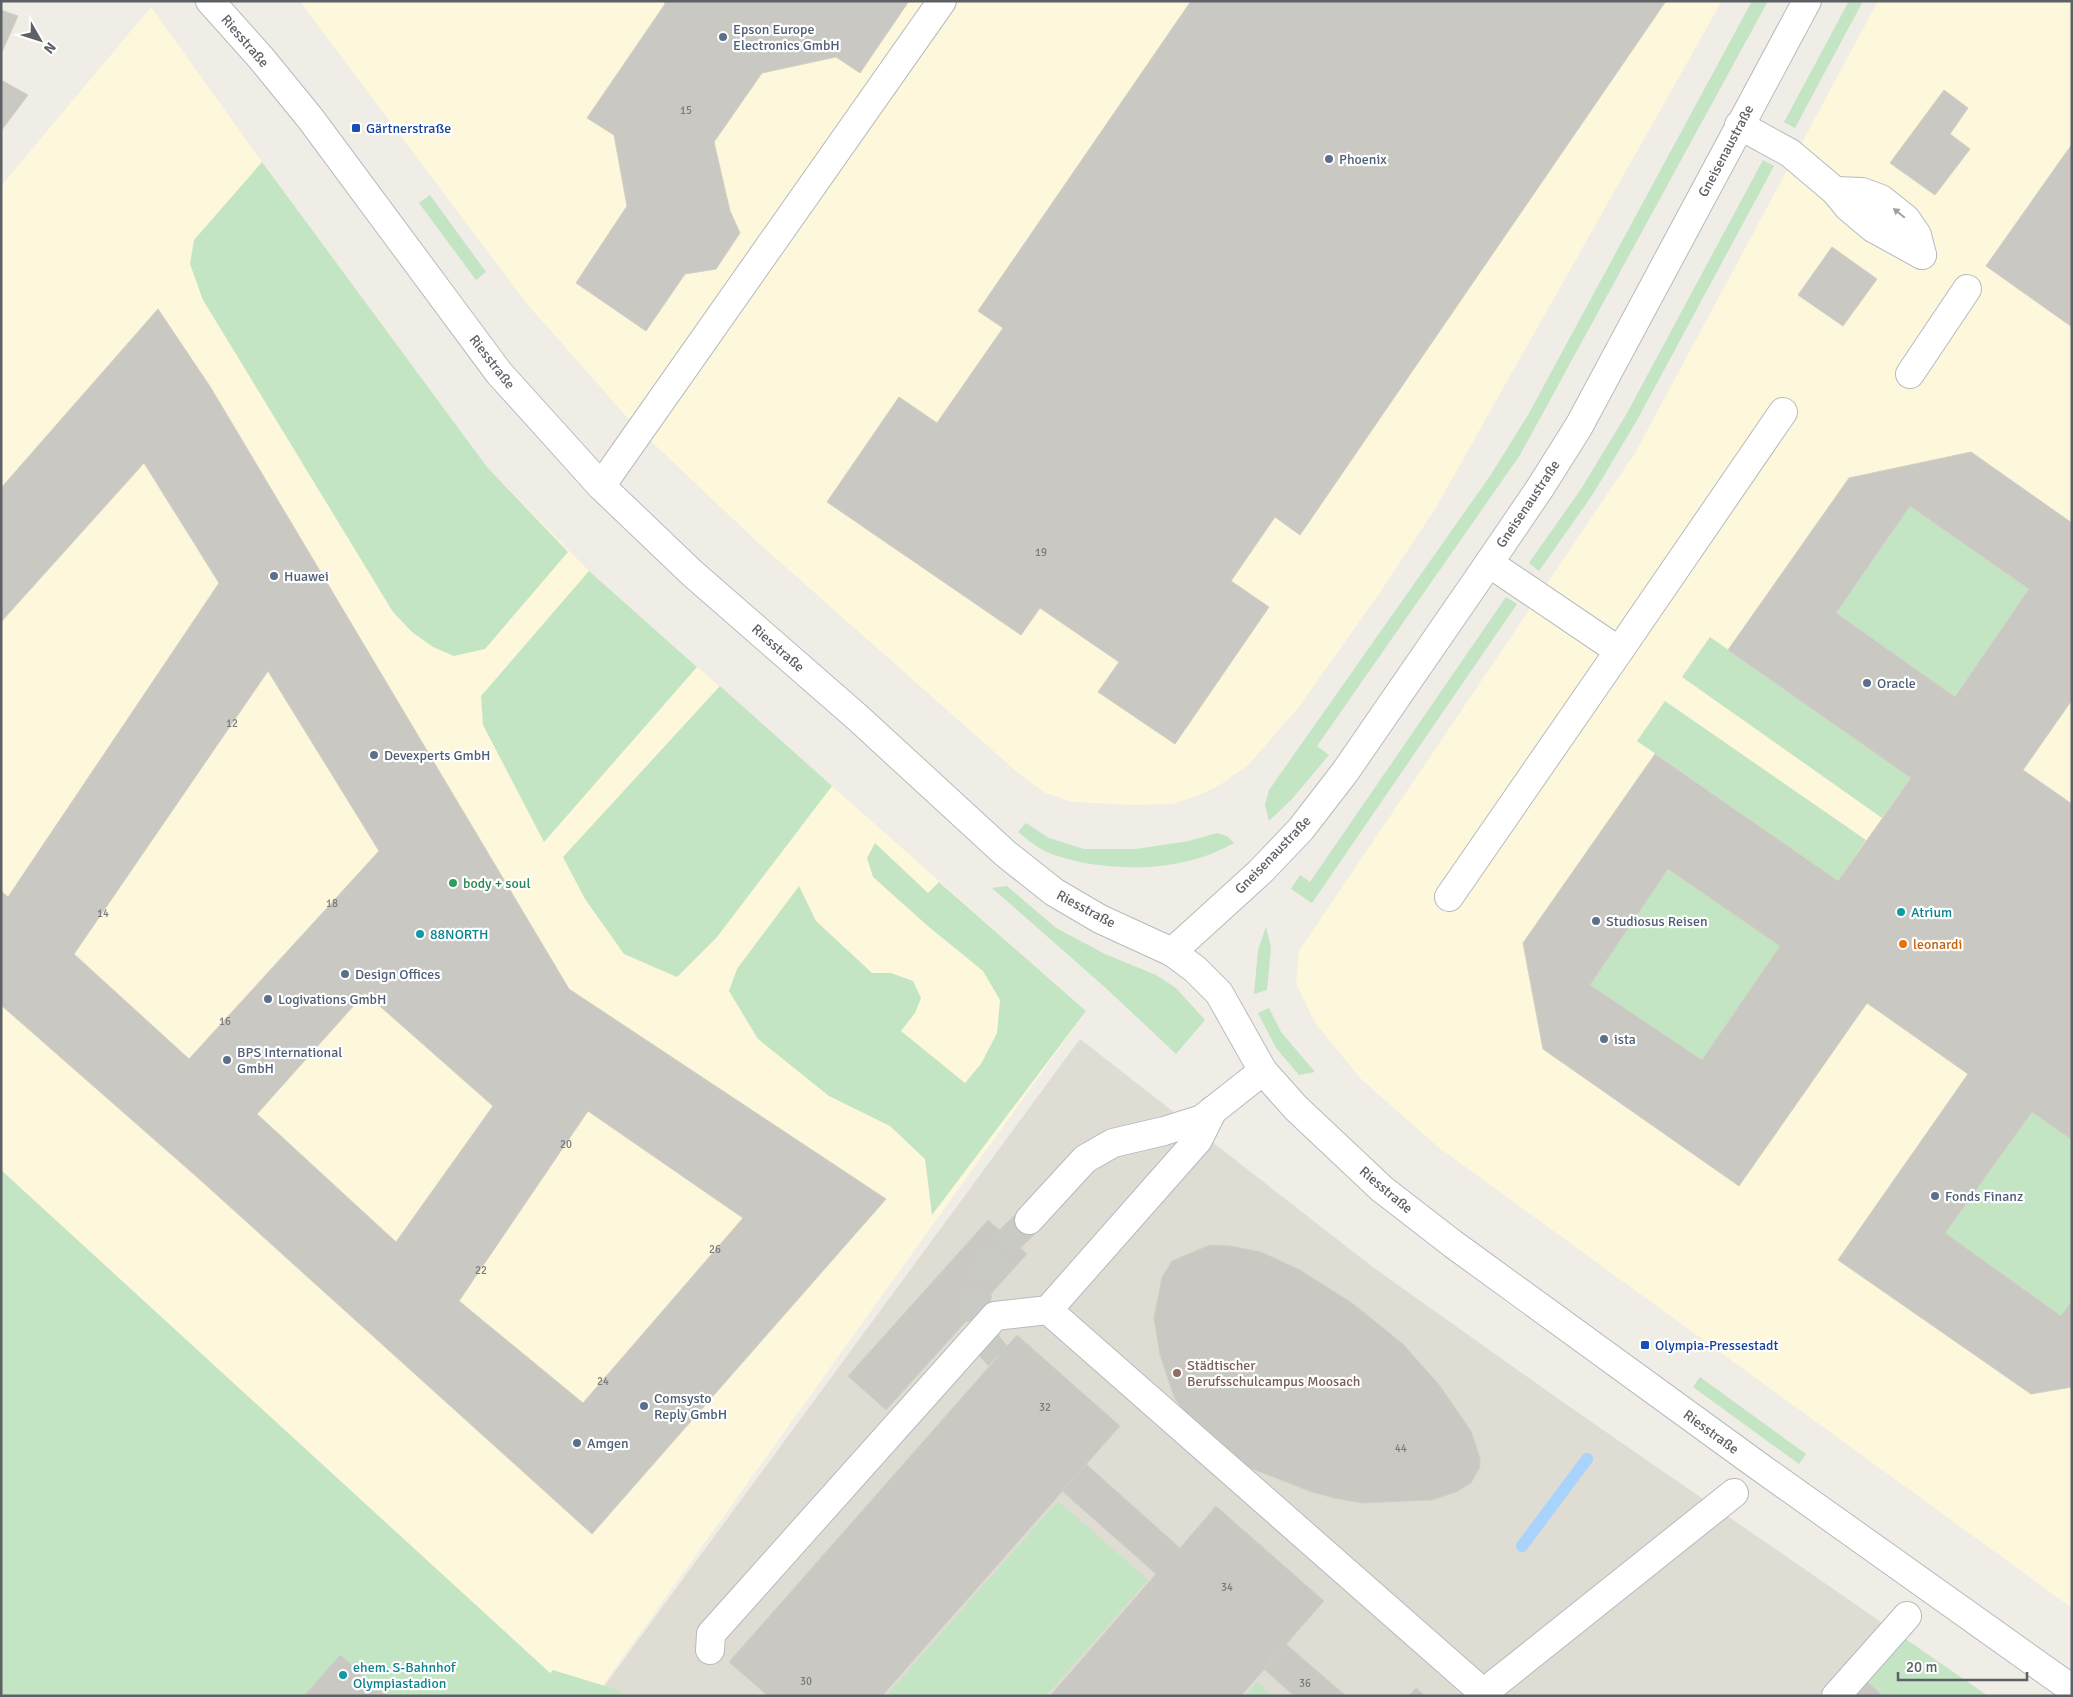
<svg xmlns="http://www.w3.org/2000/svg" width="2073" height="1697" font-family="Signika,sans-serif">
<style>
.commercial{fill:#fdf7dc}
.education{fill:#dfdcd3}
.green{fill:#c3e5c4}
.lines{fill:none;stroke-linecap:round;stroke-linejoin:round}
.stream{stroke:#a8d3fc;stroke-width:12}
.building{fill:#cac8c2;stroke:#d3cfc4;fill-rule:evenodd}
.minor-tunnel{stroke:#cacac5;stroke-width:28;stroke-dasharray:28 14;stroke-linecap:butt}
.minor-casing{stroke:#b7babe;stroke-width:30}
.minor{stroke:#fff;stroke-width:28}
.oneway{fill:#9ea0a3}
.service-dot{fill:#5c6f8a;stroke:#fff;stroke-width:2}
.transit-dot{fill:#1a4fb4;stroke:#fff;stroke-width:2}
.leisure-dot{fill:#2e9e5b;stroke:#fff;stroke-width:2}
.culture-dot{fill:#0f9aa8;stroke:#fff;stroke-width:2}
.food-dot{fill:#e8710a;stroke:#fff;stroke-width:2}
.education-dot{fill:#8d6e63;stroke:#fff;stroke-width:2}
.labels{text-anchor:middle;dominant-baseline:central;stroke-width:4.5;stroke-linejoin:round;paint-order:stroke}
.number-label{font-size:11px;fill:#787a7c}
.service-label{font-size:14px;fill:#4e5e75;stroke:#fff;text-anchor:start}
.street-label{font-size:14px;fill:#5d6065;stroke:#fff}
.transit-label{font-size:14px;fill:#164399;stroke:#fff;text-anchor:start}
.leisure-label{font-size:14px;fill:#27864d;stroke:#fff;text-anchor:start}
.culture-label{font-size:14px;fill:#0d838f;stroke:#fff;text-anchor:start}
.food-label{font-size:14px;fill:#c56008;stroke:#fff;text-anchor:start}
.education-label{font-size:14px;fill:#785e54;stroke:#fff;text-anchor:start}
</style>
<rect width="100%" height="100%" fill="#efede5"/>
<g class="commercial">
<path d="M301 1H1722L1435 509 1377 597 1298 708 1248 765 1220 785 1197 796 1172 804 1134 805 1073 802 1045 793 1017 772 755 540 633 424 527 304 304 7Z"/>
<path d="M1878 1H2072V1608L1438 1147 1361 1079 1315 1023 1296 983 1299 951 1635 453Z"/>
<path d="M151 7 262 162 487 467 589 571 1086 1011 595 1696H575L1 1170V186Z"/>
</g>
<path class="education" d="M1080 1039 1374 1268 1567 1405 1988 1696H597Z"/>
<g class="green">
<path d="M1752 1H1768L1520 455 1317 746 1329 755 1292 799 1269 821 1265 805 1269 790 1490 476 1528 415Z"/>
<path d="M1849 1H1863L1795 128 1784 122Z"/>
<path d="M1763 160 1774 166 1636 422 1593 494 1539 571 1529 563 1581 489 1626 415Z"/>
<path d="M262 162 487 467 568 552 485 649 454 656 433 647 412 632 393 612 203 300 190 264 194 240Z"/>
<path d="M430 195 486 272 476 280 419 203Z"/>
<path d="M1910 506 2029 589 1955 697 1836 613Z"/>
<path d="M589 571 697 667 544 842 483 725 481 696Z"/>
<path d="M1506 597 1517 604 1312 903 1291 889 1300 875 1310 882Z"/>
<path d="M1710 637 1911 778 1882 818 1682 677Z"/>
<path d="M720 686 832 786 717 937 677 977 624 954 585 899 563 857Z"/>
<path d="M1665 701 1866 840 1838 881 1637 741Z"/>
<path d="M1026 823 1049 838 1084 849H1136L1189 841 1217 833 1227 836 1234 843C1224 848 1213 854 1202 857 1157 872 1099 870 1054 855 1040 850 1029 841 1018 832Z"/>
<path d="M875 843 928 893 939 882 1086 1011 932 1215 925 1159 890 1126 829 1096 758 1039 729 991 737 969 799 886 816 921 872 973H891L913 981 921 998 915 1013 901 1031 965 1083 981 1064 997 1033 1000 1000 983 971 929 927 873 877 867 858Z"/>
<path d="M1668 869 1780 946 1702 1060 1590 985Z"/>
<path d="M1007 886 1056 928 1105 954 1156 975 1176 988 1205 1020 1176 1054 1108 990 992 888Z"/>
<path d="M1266 927 1271 947 1267 990 1254 994 1258 950Z"/>
<path d="M1269 1008 1281 1032 1315 1072 1299 1075 1276 1048 1258 1013Z"/>
<path d="M2032 1112 2072 1140V1301L2061 1316 1945 1233Z"/>
<path d="M1 1170 550 1673 553 1670 618 1690 625 1696H1Z"/>
<path d="M1700 1377 1806 1454 1799 1464 1693 1387Z"/>
<path d="M1058 1501 1148 1580 1046 1696H886Z"/>
<path d="M1905 1639 1988 1696H1883L1866 1681Z"/>
<path d="M1257 1682 1273 1696H1245Z"/>
</g>
<g class="lines">
<path class="stream" d="M1522 1546 1587 1459"/>
</g>
<g class="building">
<path d="M664 1H909L860 73 836 57 762 73 714 142 730 211 740 233 716 269 685 274 646 331 576 283 627 206 614 135 587 118 665 4Z"/>
<path d="M1191 1H1666L1300 535 1275 517 1231 581 1269 607 1175 744 1098 692 1119 662 1040 608 1021 635 827 502 899 397 937 423 1003 328 978 311Z"/>
<path d="M1 10 18 16 1 54Z"/>
<path d="M1 80 28 95 1 131Z"/>
<path d="M1944 90 1968 108 1950 134 1970 149 1935 195 1890 163Z"/>
<path d="M2072 144V327L1986 266Z"/>
<path d="M1832 247 1877 279 1843 326 1798 295Z"/>
<path d="M158 309 211 388 569 989 886 1199 592 1534 197 1177 1 1005V891L8 897 219 583 144 463 1 622V488ZM268 671 379 851 189 1059 74 954ZM365 993 493 1106 396 1242 257 1114ZM588 1111 743 1218 583 1403 459 1301Z"/>
<path d="M1971 452 2072 523V700L2023 770 2072 804V1140L2032 1112 1945 1233 2061 1316 2072 1301V1387L2031 1394 1838 1260 1968 1074 1867 1003 1739 1186 1543 1049 1523 943 1655 754 1838 881 1911 778 1728 650 1849 478ZM1910 506 2029 589 1955 697 1836 613ZM1668 869 1780 946 1702 1060 1590 985Z"/>
<path d="M988 1220 1027 1254 886 1410 848 1376Z"/>
<path d="M1210 1245 1230 1246 1261 1252 1300 1270 1352 1303 1403 1344 1440 1386 1471 1431 1480 1458V1467L1471 1483 1456 1492 1432 1500 1362 1503 1334 1498 1312 1492 1245 1466 1189 1419 1174 1397 1160 1355 1154 1318 1162 1277 1172 1261Z"/>
<path d="M1017 1335 1120 1426 882 1696H768L729 1662Z"/>
<path d="M1086 1464 1180 1548 1216 1506 1324 1601 1241 1696H1050L1156 1574 1062 1491Z"/>
<path d="M1286 1644 1346 1696H1294L1264 1669Z"/>
<path d="M340 1655 387 1696H304Z"/>
<path d="M1866 1681 1883 1696H1852Z"/>
<path d="M1416 1688 1425 1696H1409Z"/>
</g>
<g class="lines">
<path class="minor-tunnel" d="M998 1356C970 1328 971 1293 992 1260 1001 1246 1017 1233 1029 1220"/>
<g class="minor-casing">
<g id="minor">
<path d="M210 1 261 58 310 118 499 373 601 486 692 573 857 717 1006 854 1054 892 1100 919 1172 952 1195 969 1219 993 1263 1071 1296 1108 1382 1189 1453 1244 1757 1465 2072 1689"/>
<path d="M1739 125 1790 153 1835 191 1848 207 1873 228 1922 255"/>
<path d="M1835 191 1862 192 1881 199 1906 219 1917 235 1922 255"/>
<path d="M1910 374 1967 289"/>
<path d="M601 486 942 1"/>
<path d="M1619 651 1783 412"/>
<path d="M1449 897 1619 651 1489 563"/>
<path d="M1172 952 1260 872 1301 829 1345 772 1489 563 1540 488 1579 426 1807 1"/>
<path d="M1029 1220 1085 1159 1113 1143 1164 1131 1202 1119 1263 1071"/>
<path d="M1048 1310 1487 1696"/>
<path d="M710 1650 711 1634 995 1316 1048 1310 1198 1140 1213 1110"/>
<path d="M1485 1694 1496 1683 1734 1493"/>
<path d="M1836 1696 1907 1616"/>
</g>
</g>
<use href="#minor" class="minor"/>
</g>
<defs><path id="oneway-solid" d="M-6-.8H1V-3.2L6.5 0L1 3.2V.8H-6Z" transform="scale(1.25)"/></defs>
<use class="oneway" href="#oneway-solid" transform="translate(1899 213) rotate(-141)"/>
<g class="service-dot">
<circle cx="723" cy="37" r="5"/>
<circle cx="1329" cy="159" r="5"/>
<circle cx="274" cy="576" r="5"/>
<circle cx="1867" cy="683" r="5"/>
<circle cx="374" cy="755" r="5"/>
<circle cx="1596" cy="921" r="5"/>
<circle cx="345" cy="974" r="5"/>
<circle cx="268" cy="999" r="5"/>
<circle cx="1604" cy="1039" r="5"/>
<circle cx="227" cy="1060" r="5"/>
<circle cx="1935" cy="1196" r="5"/>
<circle cx="644" cy="1406" r="5"/>
<circle cx="577" cy="1443" r="5"/>
</g>
<g class="transit-dot">
<rect x="351" y="123" width="10" height="10" rx="2.5"/>
<rect x="1640" y="1340" width="10" height="10" rx="2.5"/>
</g>
<circle class="leisure-dot" cx="453" cy="883" r="5"/>
<g class="culture-dot">
<circle cx="1901" cy="912" r="5"/>
<circle cx="420" cy="934" r="5"/>
<circle cx="343" cy="1675" r="5"/>
</g>
<circle class="food-dot" cx="1903" cy="944" r="5"/>
<circle class="education-dot" cx="1177" cy="1373" r="5"/>
<g class="labels">
<g class="number-label">
<text x="686" y="110">15</text>
<text x="1041" y="552">19</text>
<text x="232" y="723">12</text>
<text x="332" y="903">18</text>
<text x="103" y="913">14</text>
<text x="225" y="1021">16</text>
<text x="566" y="1144">20</text>
<text x="715" y="1249">26</text>
<text x="481" y="1270">22</text>
<text x="603" y="1381">24</text>
<text x="1045" y="1407">32</text>
<text x="1401" y="1448">44</text>
<text x="1227" y="1587">34</text>
<text x="806" y="1681">30</text>
<text x="1305" y="1683">36</text>
</g>
<g class="service-label">
<text x="733" y="29">Epson Europe<tspan x="733" dy="16">Electronics GmbH</tspan></text>
<text x="1339" y="159">Phoenix</text>
<text x="284" y="576">Huawei</text>
<text x="1877" y="683">Oracle</text>
<text x="384" y="755">Devexperts GmbH</text>
<text x="1606" y="921">Studiosus Reisen</text>
<text x="355" y="974">Design Offices</text>
<text x="278" y="999">Logivations GmbH</text>
<text x="1614" y="1039">ista</text>
<text x="237" y="1052">BPS International<tspan x="237" dy="16">GmbH</tspan></text>
<text x="1945" y="1196">Fonds Finanz</text>
<text x="654" y="1398">Comsysto<tspan x="654" dy="16">Reply GmbH</tspan></text>
<text x="587" y="1443">Amgen</text>
</g>
<g class="street-label">
<text transform="translate(245 41) rotate(49)">Riesstraße</text>
<text transform="translate(1726 151) rotate(-62)">Gneisenaustraße</text>
<text transform="translate(492 362) rotate(52)">Riesstraße</text>
<text transform="translate(1528 504) rotate(-56)">Gneisenaustraße</text>
<text transform="translate(778 648) rotate(41)">Riesstraße</text>
<text transform="translate(1273 855) rotate(-46)">Gneisenaustraße</text>
<text transform="translate(1086 909) rotate(28)">Riesstraße</text>
<text transform="translate(1386 1190) rotate(40)">Riesstraße</text>
<text transform="translate(1711 1432) rotate(36)">Riesstraße</text>
</g>
<g class="transit-label">
<text x="366" y="128">Gärtnerstraße</text>
<text x="1655" y="1345">Olympia-Pressestadt</text>
</g>
<g class="leisure-label">
<text x="463" y="883">body + soul</text>
</g>
<g class="culture-label">
<text x="1911" y="912">Atrium</text>
<text x="430" y="934">88NORTH</text>
<text x="353" y="1667">ehem. S-Bahnhof<tspan x="353" dy="16">Olympiastadion</tspan></text>
</g>
<g class="food-label">
<text x="1913" y="944">leonardi</text>
</g>
<g class="education-label">
<text x="1187" y="1365">Städtischer<tspan x="1187" dy="16">Berufsschulcampus Moosach</tspan></text>
</g>
</g>
<rect width="2073" height="1697" fill="none" stroke="#5d6065" stroke-width="5"/>
<g transform="translate(40 40) rotate(129)" stroke="#ffffff" stroke-width="4" paint-order="stroke">
<path d="M0-4L9 19L0 12L-9 19Z" fill="#5d6065"/>
<text y="-8" font-size="14" font-weight="bold" text-anchor="middle" fill="#5d6065">N</text>
</g>
<path d="M1898 1672v8h129v-8" fill="none" stroke="#5d6065" stroke-width="2.5"/>
<text x="1906" y="1672" font-size="15" fill="#5d6065" stroke="#ffffff" stroke-width="4" paint-order="stroke">20 m</text>
</svg>
